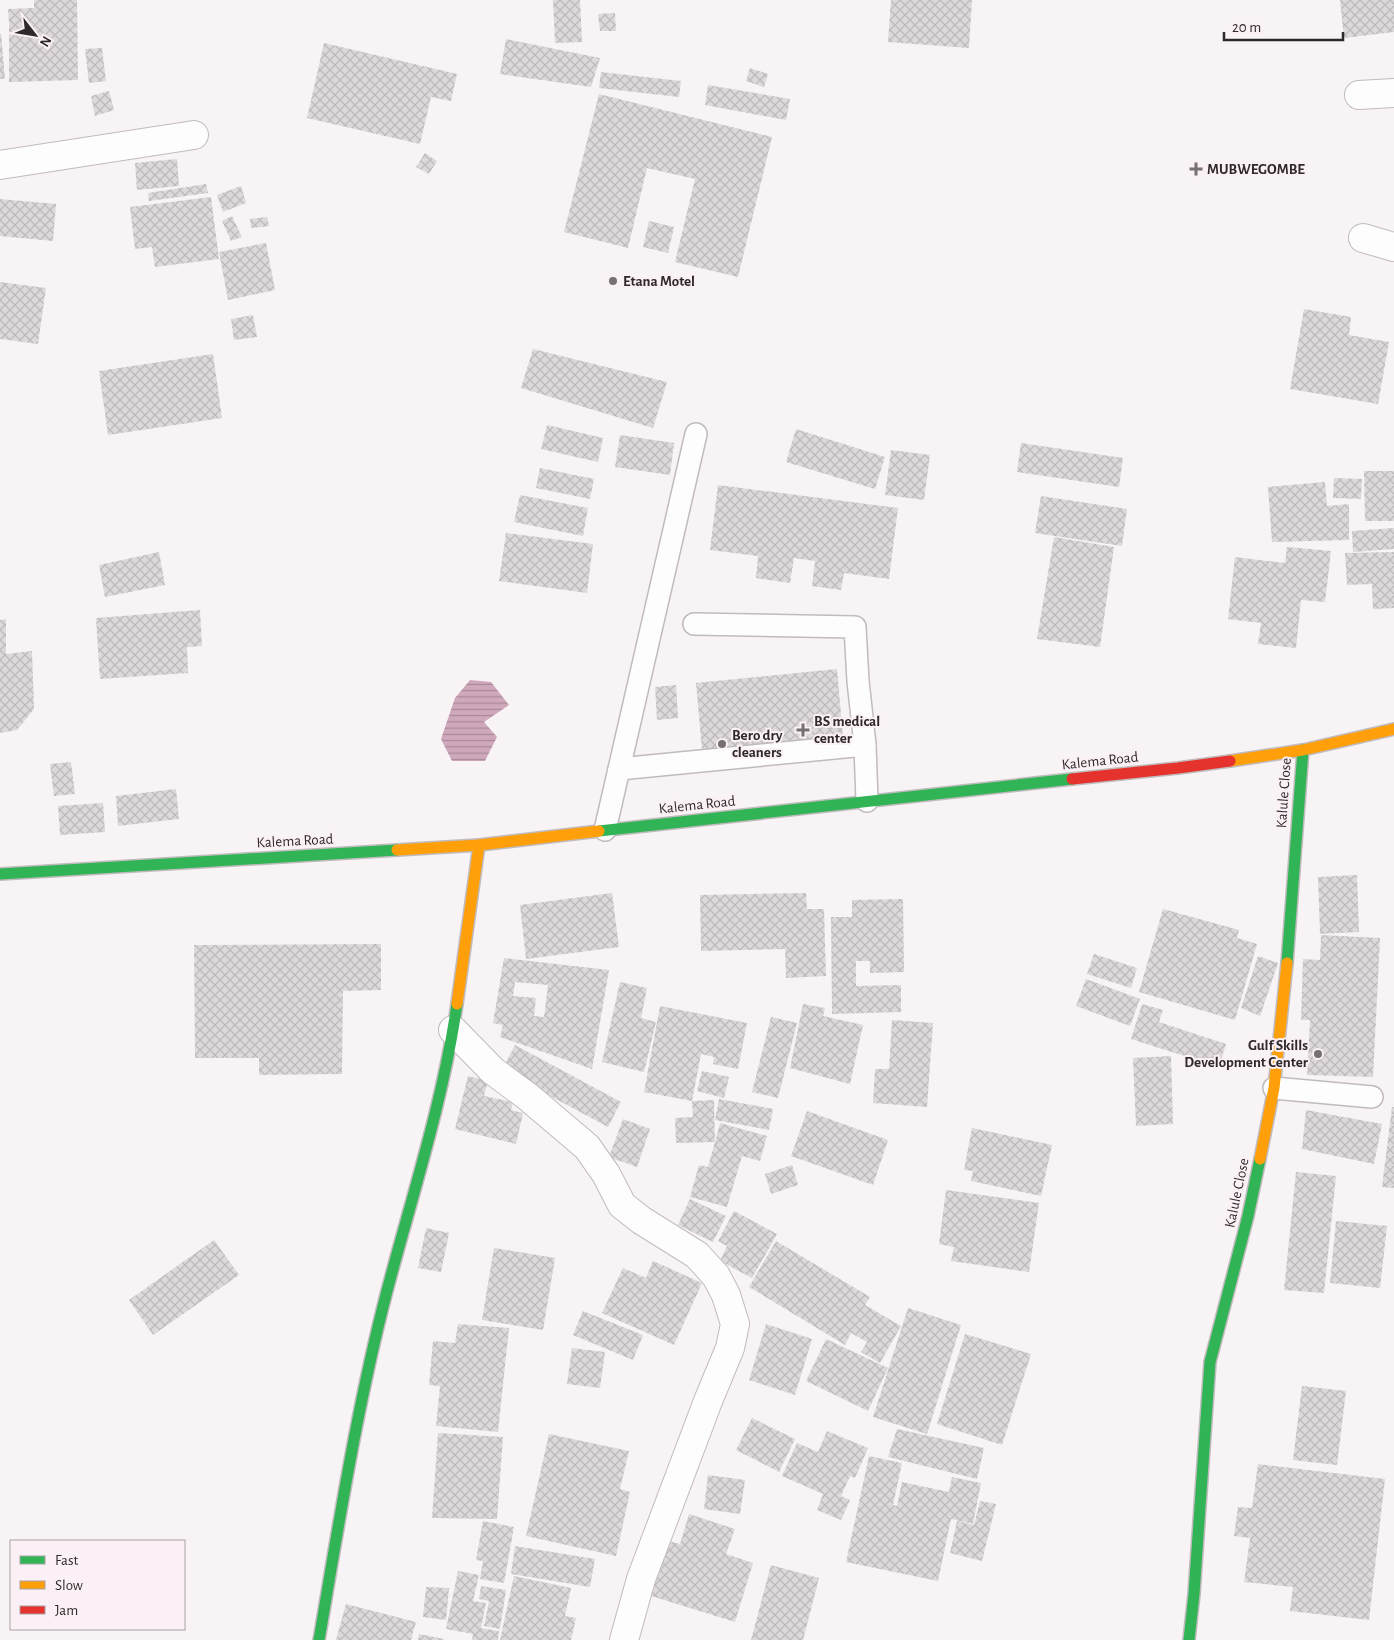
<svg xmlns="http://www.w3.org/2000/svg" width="1394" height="1640" font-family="'Alegreya Sans',sans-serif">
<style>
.water{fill:url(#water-rules)}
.building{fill:url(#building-cross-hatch);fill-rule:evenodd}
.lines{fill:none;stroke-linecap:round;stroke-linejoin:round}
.lane-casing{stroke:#c0bbbd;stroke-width:24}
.street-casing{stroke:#c0bbbd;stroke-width:30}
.fast-casing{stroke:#c0bbbd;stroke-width:14}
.slow-casing{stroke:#c0bbbd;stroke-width:14}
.jam-casing{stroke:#c0bbbd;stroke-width:14}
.lane{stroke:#fefdfe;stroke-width:21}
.street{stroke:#fefdfe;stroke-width:28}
.fast{stroke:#30b455;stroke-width:11}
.slow{stroke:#ff9f0a;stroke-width:11}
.jam{stroke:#e5322d;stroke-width:11}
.poi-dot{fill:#757072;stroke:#fbf0f5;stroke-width:2}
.labels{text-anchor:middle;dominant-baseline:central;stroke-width:4;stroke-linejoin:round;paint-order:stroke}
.poi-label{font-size:15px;font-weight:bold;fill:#2e2a2c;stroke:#fbf0f5;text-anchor:start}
.street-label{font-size:15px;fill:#2e2a2c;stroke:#fbf0f5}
</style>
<defs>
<pattern id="water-rules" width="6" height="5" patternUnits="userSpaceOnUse" patternTransform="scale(1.25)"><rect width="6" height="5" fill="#d0a8bc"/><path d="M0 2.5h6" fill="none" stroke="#a98999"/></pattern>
<pattern id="building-cross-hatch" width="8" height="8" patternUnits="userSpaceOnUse" patternTransform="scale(1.25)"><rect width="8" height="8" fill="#ddd9db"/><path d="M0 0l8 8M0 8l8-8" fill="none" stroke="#bebabc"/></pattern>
</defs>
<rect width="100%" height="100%" fill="#f8f3f5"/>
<path class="water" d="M470 680 491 682 509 705 484 722 497 737 485 761H452L441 739 455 698Z"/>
<g class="building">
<path d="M34 0H77L78 80 9 82V23L8 9 34 8Z"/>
<path d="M553 0H580L582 42 555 43Z"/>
<path d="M891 0H972L969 48 888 42Z"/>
<path d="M1340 0H1394V32L1344 38Z"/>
<path d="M615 13 616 31H600L598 14Z"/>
<path d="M0 34H1L5 79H0Z"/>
<path d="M506 39 600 58 591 87 500 74Z"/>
<path d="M324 43 457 74 451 101 431 97 420 144 307 118Z"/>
<path d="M102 48 106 81 89 83 85 49Z"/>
<path d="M750 68 768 74 764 87 746 81Z"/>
<path d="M601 72 681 81 679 97 599 88Z"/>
<path d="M708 85 790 99 786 120 705 105Z"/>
<path d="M109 91 114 110 95 116 91 96Z"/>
<path d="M599 94 772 137 738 277 675 262 695 179 647 168 628 248 564 232Z"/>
<path d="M425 153 437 161 429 174 416 167Z"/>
<path d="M177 159 179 186 137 190 135 163Z"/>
<path d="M206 184 208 193 149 201 148 193Z"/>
<path d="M241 186 246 203 223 212 217 195Z"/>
<path d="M211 197 219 259 155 267 152 247 135 249 130 207Z"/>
<path d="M0 199 56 204 53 241 0 236Z"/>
<path d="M232 216 242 237 231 241 222 221Z"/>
<path d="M267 217 269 226 251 228 250 219Z"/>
<path d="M649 221 674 227 668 253 643 247Z"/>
<path d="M266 243 275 290 228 300 219 252Z"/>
<path d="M0 282 46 288 38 344 0 339Z"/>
<path d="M1304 309 1351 317 1349 335 1389 342 1378 404 1290 389Z"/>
<path d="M253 315 257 337 234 340 231 319Z"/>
<path d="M533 349 667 382 653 428 521 388Z"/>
<path d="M213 354 222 418 108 435 99 371Z"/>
<path d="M547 425 603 438 598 462 541 449Z"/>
<path d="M796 429 885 457 875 489 786 462Z"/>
<path d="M620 435 674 443 670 475 615 467Z"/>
<path d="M1021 443 1123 458 1119 487 1017 472Z"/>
<path d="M891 450 930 455 924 500 885 495Z"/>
<path d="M540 468 594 479 590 499 536 488Z"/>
<path d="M1364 471H1394V521H1365Z"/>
<path d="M1334 478 1362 479 1361 499 1333 498Z"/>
<path d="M1325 482 1327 506 1349 504V540L1272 542 1268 487Z"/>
<path d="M718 485 898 508 889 579 844 573 841 590 812 586 815 561 794 558 790 583 756 578 758 556 710 550Z"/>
<path d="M520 495 588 508 583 536 514 522Z"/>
<path d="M1041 496 1127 509 1122 546 1035 533Z"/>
<path d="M1394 528V549L1353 552 1352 531Z"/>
<path d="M506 533 593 544 587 593 499 581Z"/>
<path d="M1054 537 1114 547 1100 647 1037 639Z"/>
<path d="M1287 547 1331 551 1325 602 1301 600 1296 648 1258 644 1261 623 1228 619 1235 557 1285 563Z"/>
<path d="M159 552 165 585 105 597 99 565Z"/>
<path d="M1394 552V608L1373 609 1372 584 1347 585 1345 553Z"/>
<path d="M200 610 202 646 187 647 188 673 100 679 96 618Z"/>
<path d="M6 619V654L32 651 34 709 17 730 0 733V620Z"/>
<path d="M837 669 843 737 702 750 696 683Z"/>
<path d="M676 685 678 718 657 720 655 687Z"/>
<path d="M71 762 75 794 54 796 50 764Z"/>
<path d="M176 789 179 819 118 826 116 796Z"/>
<path d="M103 803 105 832 60 835 58 806Z"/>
<path d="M1357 875 1359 932 1320 934 1318 877Z"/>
<path d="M612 893 619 947 526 959 520 905Z"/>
<path d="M806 893 807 909H824L826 976 786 978 785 949 701 951 700 895Z"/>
<path d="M903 899 904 972 870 973V961H856V986L901 985V1012L832 1014 831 917H852V900Z"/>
<path d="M1163 909 1239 930 1237 938 1257 944 1235 1020 1139 992Z"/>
<path d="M1321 935 1380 938 1373 1077 1307 1075 1310 1020H1301L1303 959 1320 960Z"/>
<path d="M381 944V990L343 991 342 1074 259 1075V1058H195L194 945Z"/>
<path d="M1094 954 1137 968 1131 988 1087 974Z"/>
<path d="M1258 956 1278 963 1260 1016 1241 1008Z"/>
<path d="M504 958 609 970 592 1069 500 1037 503 1025 493 1023ZM515 982 548 985 544 1017 534 1016 536 998 513 996Z"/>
<path d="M1086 979 1140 999 1130 1026 1076 1006Z"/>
<path d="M620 982 647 988 641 1018 656 1022 644 1072 602 1062Z"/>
<path d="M803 1004 825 1008 823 1016 863 1025 850 1084 790 1068Z"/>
<path d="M1142 1004 1163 1010 1159 1022 1226 1044 1219 1067 1131 1039Z"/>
<path d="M660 1006 747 1023 738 1069 713 1064 714 1057 701 1054 692 1101 644 1092Z"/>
<path d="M771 1017 797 1023 778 1098 752 1092Z"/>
<path d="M892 1020 933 1023 927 1107 873 1103 875 1069H889Z"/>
<path d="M515 1045 621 1102 608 1127 502 1070Z"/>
<path d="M1171 1056 1173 1124 1136 1126 1133 1058Z"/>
<path d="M702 1071 729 1077 724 1098 697 1091Z"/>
<path d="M468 1076 488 1081 484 1096 513 1102 511 1110 523 1113 516 1144 455 1129Z"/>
<path d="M719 1099 773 1109 769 1130 715 1120Z"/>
<path d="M714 1100 715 1142 720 1123 767 1136 760 1161 742 1156 727 1207 690 1197 699 1165 708 1167 715 1142 676 1143 675 1118 693 1117 692 1101Z"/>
<path d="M1392 1107H1394V1188L1382 1187Z"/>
<path d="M1306 1110 1382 1124 1374 1164 1302 1149Z"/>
<path d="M807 1111 888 1140 873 1185 791 1156Z"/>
<path d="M623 1119 650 1129 637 1167 609 1157Z"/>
<path d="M972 1128 1052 1145 1041 1196 971 1181 973 1171 964 1170Z"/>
<path d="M792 1165 798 1185 771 1194 765 1174Z"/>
<path d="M1296 1172 1336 1176 1324 1293 1284 1290Z"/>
<path d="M946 1190 1039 1203 1029 1272 951 1261 954 1247 939 1244Z"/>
<path d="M690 1199 726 1216 713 1242 678 1225Z"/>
<path d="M734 1211 777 1234 752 1278 720 1261 727 1246 718 1241Z"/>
<path d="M1336 1221 1387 1226 1380 1288 1330 1283Z"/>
<path d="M426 1228 449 1233 441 1272 418 1268Z"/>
<path d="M214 1240 239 1275 153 1335 129 1300Z"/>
<path d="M776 1241 870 1297 865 1305 901 1326 880 1363 861 1352 867 1342 851 1333 845 1345 749 1287Z"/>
<path d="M494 1248 555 1258 543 1330 482 1320Z"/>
<path d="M653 1261 702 1283 674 1345 602 1313 623 1268 646 1278Z"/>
<path d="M908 1308 961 1325 927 1434 873 1417Z"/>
<path d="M583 1311 643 1335 633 1360 573 1335Z"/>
<path d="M458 1324 509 1328 498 1432 436 1426 440 1386 429 1385 433 1341 455 1343Z"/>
<path d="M766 1324 812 1339 795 1395 749 1380Z"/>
<path d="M965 1334 1031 1354 1002 1445 937 1424Z"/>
<path d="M826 1339 888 1368 868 1411 806 1381Z"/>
<path d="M572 1348 605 1352 600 1388 567 1384Z"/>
<path d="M1302 1386 1346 1391 1337 1465 1293 1460Z"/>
<path d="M752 1418 795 1439 779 1472 736 1450Z"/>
<path d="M897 1429 984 1448 977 1479 888 1457Z"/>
<path d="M827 1431 868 1448 855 1478 850 1476 841 1496 850 1500 841 1520 817 1510 823 1494 782 1476 797 1443 818 1452Z"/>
<path d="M438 1433 503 1437 497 1519 432 1518Z"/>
<path d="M549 1434 629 1451 620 1489 630 1492 616 1556 526 1536Z"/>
<path d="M869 1456 902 1463 893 1505 897 1506 902 1482 949 1492 952 1477 981 1483 973 1524 951 1519 938 1581 846 1562Z"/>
<path d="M1258 1464 1385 1479 1369 1620 1290 1611 1293 1587 1244 1582 1250 1538 1234 1536 1238 1507 1252 1508Z"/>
<path d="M708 1475 745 1480 740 1514 704 1509Z"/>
<path d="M980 1501 996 1504 982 1561 950 1553 957 1521 974 1525Z"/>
<path d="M689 1514 735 1529 726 1554 753 1563 735 1622 648 1595 665 1540 680 1544Z"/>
<path d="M483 1521 514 1527 504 1583 480 1579 483 1561 476 1560Z"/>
<path d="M515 1546 595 1559 590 1587 511 1574Z"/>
<path d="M771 1565 819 1578 803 1640H751Z"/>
<path d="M458 1571 479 1575 473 1601 486 1603 481 1628 499 1631 498 1640H472L473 1634 446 1629Z"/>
<path d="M514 1576 571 1588 565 1616 576 1618 571 1640H500Z"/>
<path d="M481 1586 506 1590 500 1629 484 1626 489 1601 479 1599Z"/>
<path d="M426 1587 449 1588 446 1620 423 1617Z"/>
<path d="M346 1604 416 1622 411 1640H336Z"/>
<path d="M419 1634 444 1639V1640H418Z"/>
</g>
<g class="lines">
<g class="lane-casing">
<g id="lane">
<path d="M694 624 855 627 858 681 865 745"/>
<path d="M619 769 865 745 867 801"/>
<path d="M605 830 696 434"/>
<path d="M1274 1088 1372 1097"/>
</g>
</g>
<g class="street-casing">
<g id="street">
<path d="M1359 95 1394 93"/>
<path d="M0 165 194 135"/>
<path d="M1363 238 1394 247"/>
<path d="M453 1030 493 1071 527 1096 587 1147 606 1174 622 1205 641 1220 697 1255 716 1276 726 1295 735 1324 730 1348 708 1401 641 1579 624 1640"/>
</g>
</g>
<g class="fast-casing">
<g id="fast">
<path d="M599 831 1072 779"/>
<path d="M0 874 397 850"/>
<path d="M1287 963 1303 750"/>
<path d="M319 1640C339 1523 357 1406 387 1291 412 1196 443 1102 457 1004"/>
<path d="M1189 1640 1194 1594 1210 1362 1248 1216 1260 1159"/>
</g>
</g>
<g class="slow-casing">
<g id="slow">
<path d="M1230 761 1303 750 1394 729"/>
<path d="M397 850 479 845 599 831"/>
<path d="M457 1004 479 845"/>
<path d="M1260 1159 1274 1088 1287 963"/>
</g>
</g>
<g class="jam-casing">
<path id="jam" d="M1072 779 1178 768 1230 761"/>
</g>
<use href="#lane" class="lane"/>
<use href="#street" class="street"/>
<use href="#fast" class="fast"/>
<use href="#slow" class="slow"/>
<use href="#jam" class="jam"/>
</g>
<g class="poi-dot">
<path d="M1193.5 161.5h5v5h5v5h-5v5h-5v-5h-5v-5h5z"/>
<circle cx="613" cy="281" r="5"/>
<path d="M800.5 722.5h5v5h5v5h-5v5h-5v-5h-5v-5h5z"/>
<circle cx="722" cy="744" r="5"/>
<circle cx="1318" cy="1054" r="5"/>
</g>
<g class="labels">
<g class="poi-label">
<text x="1207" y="169">MUBWEGOMBE</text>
<text x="623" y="281">Etana Motel</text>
<text x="814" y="721">BS medical<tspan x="814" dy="17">center</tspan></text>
<text x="732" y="735">Bero dry<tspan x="732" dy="17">cleaners</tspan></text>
<text x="1308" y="1045" text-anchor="end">Gulf Skills<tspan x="1308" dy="17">Development Center</tspan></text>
</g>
<g class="street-label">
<text transform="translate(1100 761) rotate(-6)">Kalema Road</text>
<text transform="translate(1284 793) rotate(-86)">Kalule Close</text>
<text transform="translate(697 805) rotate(-6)">Kalema Road</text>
<text transform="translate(295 841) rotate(-3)">Kalema Road</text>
<text transform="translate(1237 1193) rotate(-78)">Kalule Close</text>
</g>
</g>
<rect x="10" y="1540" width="175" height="90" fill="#fbf0f5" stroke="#a9a1a5"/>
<rect x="20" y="1556" width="25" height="8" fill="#30b455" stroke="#a9a1a5"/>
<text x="55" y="1565" font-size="15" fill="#2e2a2c">Fast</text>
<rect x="20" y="1581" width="25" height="8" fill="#ff9f0a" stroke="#a9a1a5"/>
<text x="55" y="1590" font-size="15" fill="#2e2a2c">Slow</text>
<rect x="20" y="1606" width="25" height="8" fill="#e5322d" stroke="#a9a1a5"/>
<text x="55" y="1615" font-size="15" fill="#2e2a2c">Jam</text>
<g transform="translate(35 35) rotate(121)" stroke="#fbf0f5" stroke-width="4" paint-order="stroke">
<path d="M0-4L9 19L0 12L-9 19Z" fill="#2e2a2c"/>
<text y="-8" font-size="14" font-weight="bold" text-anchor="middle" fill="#2e2a2c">N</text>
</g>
<path d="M1224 32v8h119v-8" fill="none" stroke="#2e2a2c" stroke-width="2.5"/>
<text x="1232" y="32" font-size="15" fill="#2e2a2c" stroke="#fbf0f5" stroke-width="4" paint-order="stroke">20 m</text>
</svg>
